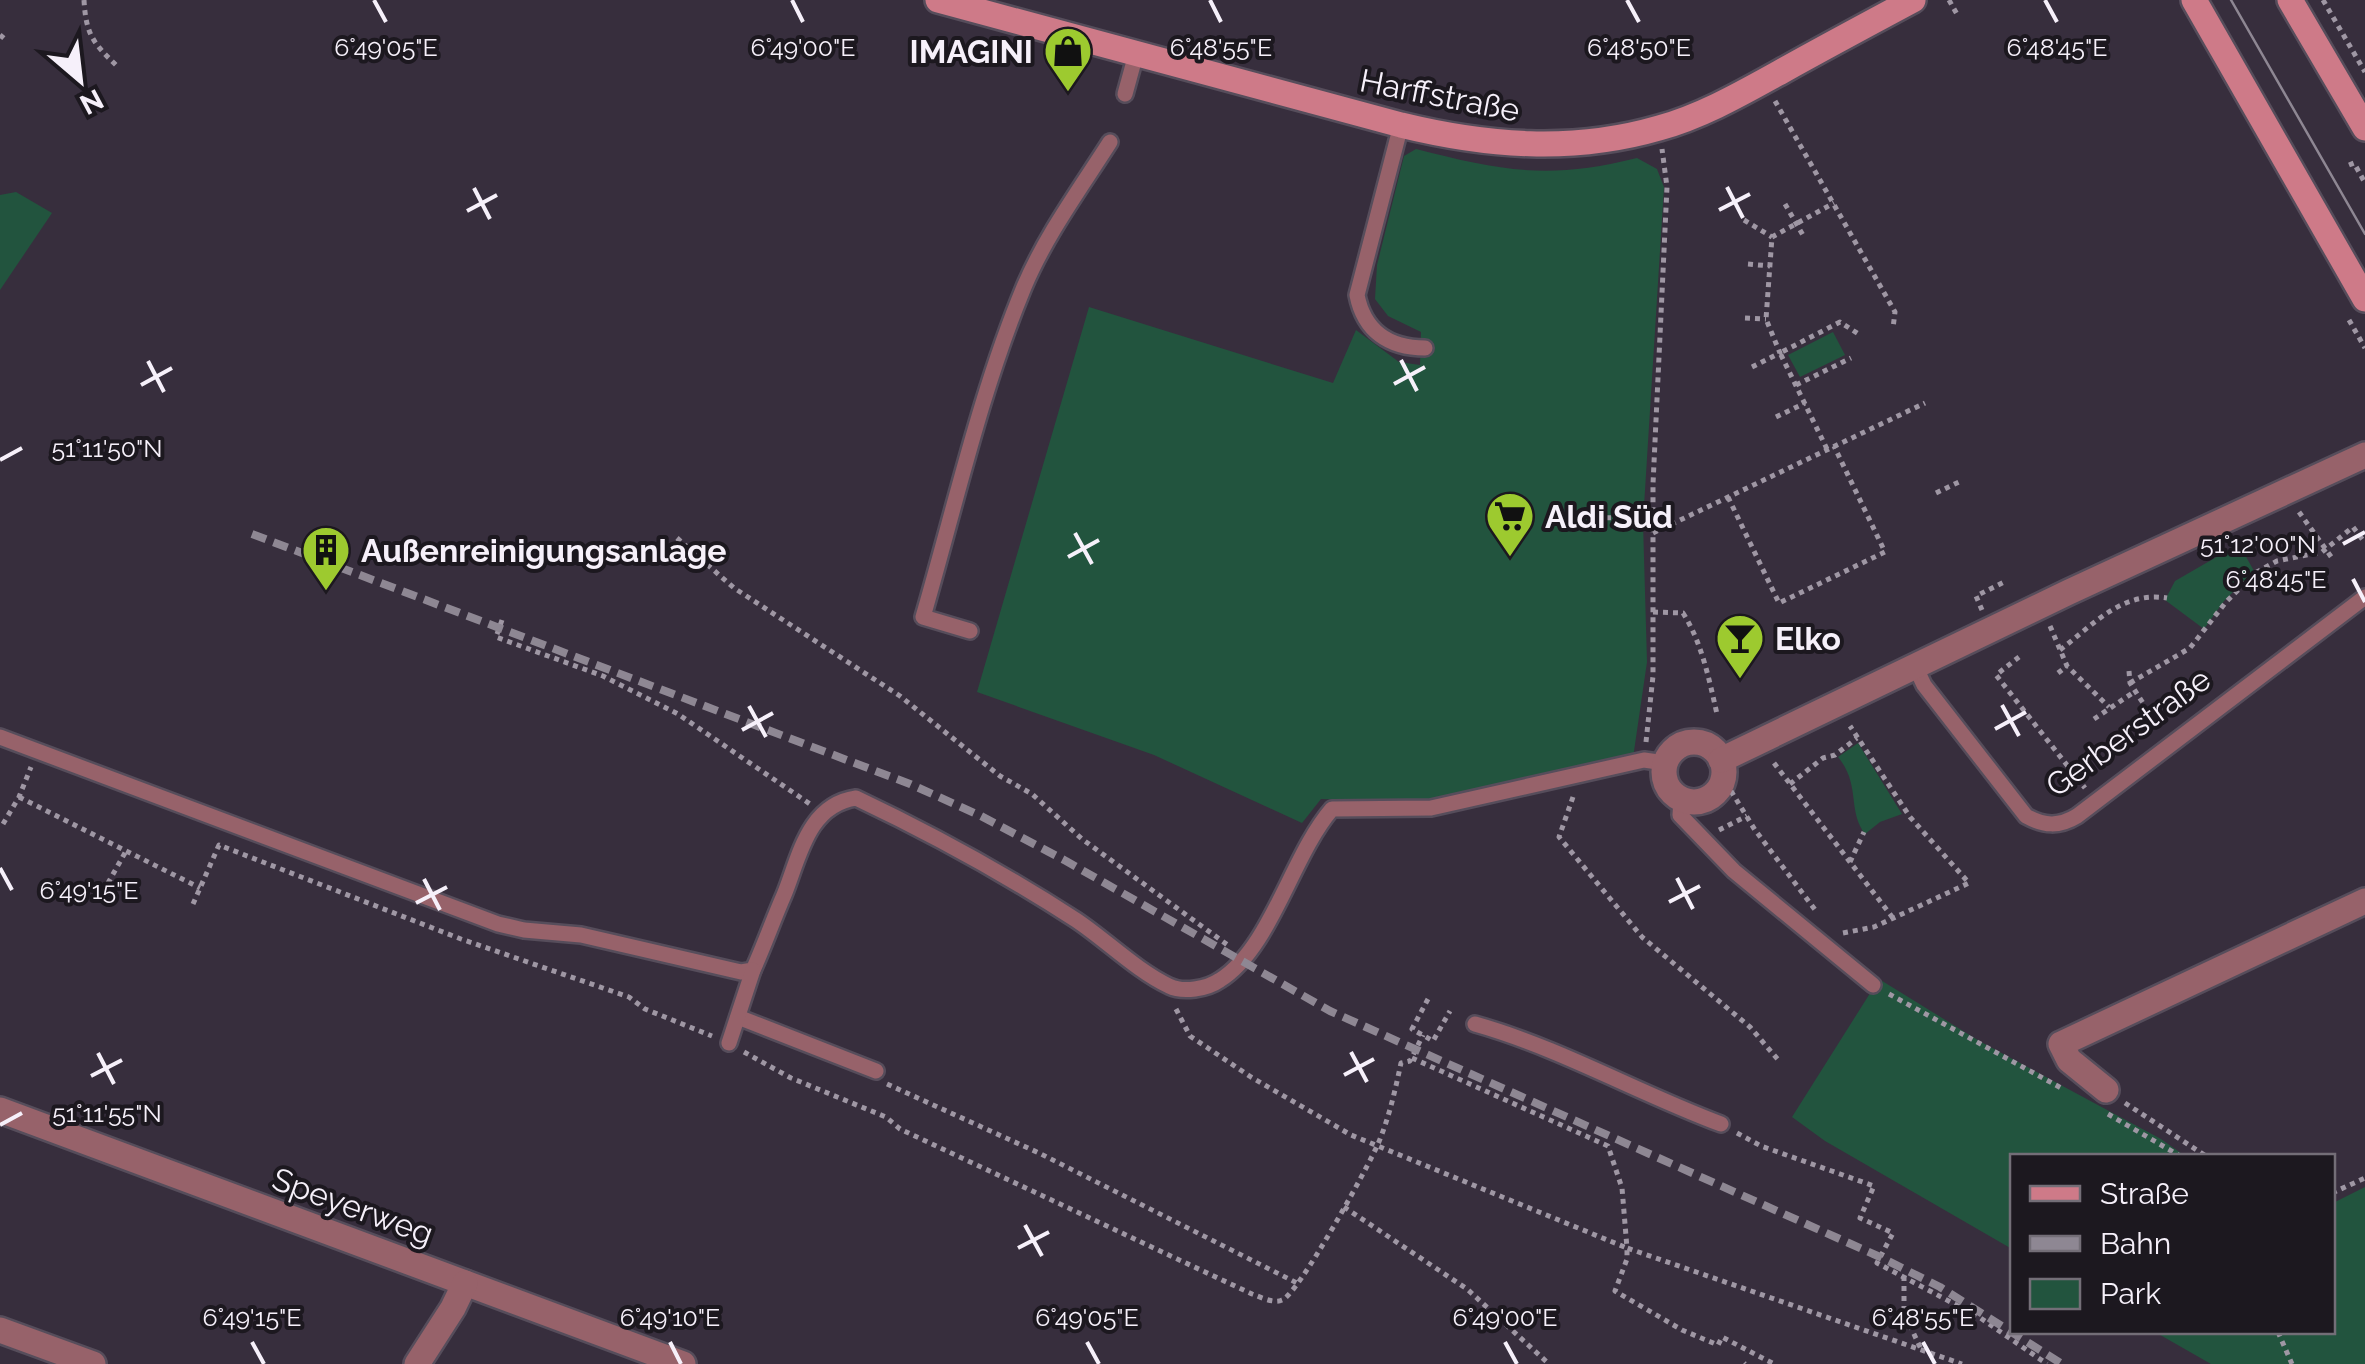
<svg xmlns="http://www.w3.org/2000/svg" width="2365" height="1364" font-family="Raleway,sans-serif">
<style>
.green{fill:#22543e}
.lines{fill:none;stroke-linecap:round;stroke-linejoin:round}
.lane-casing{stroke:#564d5b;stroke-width:20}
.street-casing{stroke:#564d5b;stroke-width:30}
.secondary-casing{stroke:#564d5b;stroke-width:30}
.path{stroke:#9f97a4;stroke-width:5;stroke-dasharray:5 5;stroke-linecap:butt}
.lane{stroke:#97626a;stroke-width:15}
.street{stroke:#97626a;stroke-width:25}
.secondary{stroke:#ce7a88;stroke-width:25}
.tram{stroke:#8e8793;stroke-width:2.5}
.rail{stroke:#8e8793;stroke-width:8;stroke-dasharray:15 8;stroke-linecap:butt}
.ticks{fill:none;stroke:#f6f0fa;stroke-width:4}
.labels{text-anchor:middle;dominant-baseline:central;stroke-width:8;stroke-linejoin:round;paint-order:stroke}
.poi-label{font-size:32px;font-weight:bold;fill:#f6f0fa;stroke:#1c181f;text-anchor:start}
.street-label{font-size:32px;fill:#f6f0fa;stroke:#1c181f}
.ticks-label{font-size:25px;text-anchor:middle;fill:#f6f0fa;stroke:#1c181f;stroke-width:8;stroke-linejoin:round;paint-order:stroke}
</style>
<rect width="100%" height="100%" fill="#372e3d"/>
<g class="green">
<path d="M1416 149C1502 171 1549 180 1637 158L1657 169 1664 187 1643 522 1647 662 1633 758 1433 806 1410 802 1321 799 1302 823 1154 755 977 692 1089 307 1333 383 1356 330 1399 362 1420 365 1421 332 1388 316 1375 299 1377 265 1404 156Z"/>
<path d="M16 192 52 213 0 290V195Z"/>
<path d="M1833 332 1845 355 1800 377 1788 355Z"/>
<path d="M2239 544 2254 571 2224 601 2204 629 2165 600 2175 581Z"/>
<path d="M1858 743 1902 814 1880 822 1865 834C1847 810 1861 785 1838 757Z"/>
<path d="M1879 979 1981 1042 2161 1139 2185 1156H2012V1249L1825 1141 1792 1117Z"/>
<path d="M2365 1187V1364H2211L2155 1332H2332L2333 1203Z"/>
</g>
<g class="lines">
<g class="lane-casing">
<g id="lane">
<path d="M1125 94 1136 54"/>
<path d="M1401 125 1357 295C1364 331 1389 348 1425 348"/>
<path d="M970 631 923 617C955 507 980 393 1024 287 1046 235 1080 189 1110 142"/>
<path d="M1915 666 1924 685 2026 816C2044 826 2059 827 2077 816L2365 597"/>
<path d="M0 737 498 924 524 930 581 935 741 972 753 970C764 946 773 920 784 895 799 859 807 805 856 798 932 834 1005 874 1076 920 1106 940 1137 971 1169 986 1183 993 1207 989 1220 980 1271 948 1292 855 1332 809L1431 808 1644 760 1665 763"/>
<path d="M1681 800 1680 815 1734 871 1873 985"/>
<path d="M738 1017 876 1071"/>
<path d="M1475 1024C1560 1048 1638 1093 1721 1124"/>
<path d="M729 1043 753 970"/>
</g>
</g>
<g class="street-casing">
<g id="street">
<circle cx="1694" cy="772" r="30"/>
<path d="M1721 760 2069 592 2365 455"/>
<path d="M2106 1090 2069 1060 2061 1044 2365 901"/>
<path d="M0 1110 683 1364"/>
<path d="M0 1330 93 1364"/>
<path d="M417 1364 453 1308 465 1283"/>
</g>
</g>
<g class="secondary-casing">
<g id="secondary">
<path d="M938 0 1401 125C1487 146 1573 153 1659 128 1703 116 1744 92 1784 70 1827 46 1870 23 1913 0"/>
<path d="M2194 0 2365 299"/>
<path d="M2290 0 2365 128"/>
</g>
</g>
<g class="path">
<path d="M84 0C86 35 93 43 118 67"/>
<path d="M1949 0 1958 16"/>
<path d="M2323 0 2365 72"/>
<path d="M0 35 6 40"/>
<path d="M1775 101 1895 312 1893 328"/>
<path d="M2349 165 2354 163 2365 183"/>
<path d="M1785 204 1804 237"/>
<path d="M1744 220 1772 237"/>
<path d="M1748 264 1770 266"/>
<path d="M1745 318 1766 319"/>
<path d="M2349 320 2365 348"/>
<path d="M1752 367 1780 353 1766 319 1772 237 1834 203"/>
<path d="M1796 385 1851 358"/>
<path d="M1776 417 1805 403"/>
<path d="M1827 449 1780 353 1840 322 1860 335"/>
<path d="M1936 493 1961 481"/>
<path d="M1728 497 1779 603 1885 552 1834 446"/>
<path d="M2299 512 2332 558"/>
<path d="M1596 518 1652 517"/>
<path d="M1653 533 1925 403"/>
<path d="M677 538 734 588 900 696 1000 776 1032 794 1082 839 1229 946"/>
<path d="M1982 610 1976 596 2006 581"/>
<path d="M1653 612 1683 613C1702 643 1709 679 1717 714"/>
<path d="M502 620 496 637 603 676 678 714 810 804"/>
<path d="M2050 626 2067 666 2109 707"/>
<path d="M2060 650C2094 624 2122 591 2167 598"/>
<path d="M2019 657 1996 675 2085 788"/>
<path d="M2129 671 2130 683 2143 703"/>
<path d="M2058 673 2067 666"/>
<path d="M2130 683 2190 648 2226 602 2255 573 2277 561 2322 552 2353 527 2365 543"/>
<path d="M2094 719 2134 692"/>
<path d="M1646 742 1653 676V484L1667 187 1662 149"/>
<path d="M1774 763 1893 918"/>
<path d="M1790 784 1823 758 1835 755 1857 738"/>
<path d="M1731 791 1755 830 1816 911"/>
<path d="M19 797 200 888"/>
<path d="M1573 797 1559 837 1642 937 1750 1027 1780 1062"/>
<path d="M3 824 19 797 31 767"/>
<path d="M1719 830 1747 816"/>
<path d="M1850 862 1864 832"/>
<path d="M103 892 126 851"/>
<path d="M193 904 219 845 461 939 629 997 645 1009 712 1036"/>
<path d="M1843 933 1874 927 1969 883 1910 817 1850 726"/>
<path d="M1889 994 2063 1089"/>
<path d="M1428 999 1412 1029 1433 1041 1450 1011"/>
<path d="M1176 1009 1190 1036 1251 1077 1351 1135 1627 1248V1259L1615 1291 1682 1330 1718 1345 1722 1337 1774 1364"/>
<path d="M744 1052 791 1078 886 1117 900 1129 1252 1294C1261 1297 1273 1304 1282 1300 1298 1295 1368 1167 1378 1144 1389 1118 1395 1091 1401 1063L1410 1061 1423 1035"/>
<path d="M1412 1058 1608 1146 1622 1188 1627 1248 1962 1364"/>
<path d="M887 1084 1039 1153 1297 1283"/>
<path d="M2125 1103 2206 1156"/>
<path d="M2108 1114 2180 1156"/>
<path d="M1737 1133 1761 1146 1874 1186 1860 1218 1893 1233 1877 1263 1979 1317 2047 1364"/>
<path d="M2332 1193 2365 1178"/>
<path d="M1344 1207 1467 1289 1549 1364"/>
<path d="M1904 1276V1313L1921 1349"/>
<path d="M2278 1332 2292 1364"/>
<path d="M1744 1363 1745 1364"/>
</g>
<use href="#lane" class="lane"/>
<use href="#street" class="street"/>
<use href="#secondary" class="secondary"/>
<path class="tram" d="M2231 0 2365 234"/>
<path class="rail" d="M252 534 910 784 981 816 1066 861 1330 1011 1880 1257 1940 1287 2062 1364"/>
</g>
<path class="ticks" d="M374 0 386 22M792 0 803 22M1210 0 1221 22M1627 0 1639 22M2045 0 2057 22M1727 187 1743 218M474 188 490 219M1719 210 1750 194M467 211 497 195M1401 360 1417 391M148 361 164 392M1394 384 1425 367M141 385 172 368M0 460 22 448M1075 533 1092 564M2343 544 2365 532M1068 557 1099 540M2353 579 2365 602M2002 705 2019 736M749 706 766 737M1995 729 2026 712M742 730 773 713M0 868 12 890M1677 878 1693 909M424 879 440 910M1669 902 1700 886M416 903 447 887M1351 1052 1367 1082M98 1053 114 1084M1344 1075 1374 1059M91 1076 122 1060M0 1125 22 1113M1025 1225 1042 1256M1018 1248 1049 1232M252 1342 264 1364M670 1342 681 1364M1087 1342 1099 1364M1505 1342 1517 1364M1923 1342 1935 1364"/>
<defs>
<g id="shop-pin" transform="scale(2.5)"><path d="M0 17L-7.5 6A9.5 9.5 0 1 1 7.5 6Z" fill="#9dca2f" stroke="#1c181f"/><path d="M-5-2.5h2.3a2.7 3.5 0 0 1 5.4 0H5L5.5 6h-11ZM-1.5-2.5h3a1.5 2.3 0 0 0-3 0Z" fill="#111"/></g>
<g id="supermarket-pin" transform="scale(2.5)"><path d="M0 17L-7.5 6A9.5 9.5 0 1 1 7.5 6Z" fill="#9dca2f" stroke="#1c181f"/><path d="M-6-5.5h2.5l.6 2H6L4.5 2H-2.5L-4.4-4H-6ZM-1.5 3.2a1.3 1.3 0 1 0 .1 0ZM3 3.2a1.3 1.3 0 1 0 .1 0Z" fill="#111"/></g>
<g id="building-pin" transform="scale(2.5)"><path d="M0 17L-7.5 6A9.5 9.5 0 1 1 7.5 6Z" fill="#9dca2f" stroke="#1c181f"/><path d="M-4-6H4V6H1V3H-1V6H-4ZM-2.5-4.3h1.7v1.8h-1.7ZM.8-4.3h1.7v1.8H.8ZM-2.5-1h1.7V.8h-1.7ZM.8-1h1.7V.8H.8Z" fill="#111"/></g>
<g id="bar-pin" transform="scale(2.5)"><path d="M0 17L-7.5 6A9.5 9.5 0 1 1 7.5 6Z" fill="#9dca2f" stroke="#1c181f"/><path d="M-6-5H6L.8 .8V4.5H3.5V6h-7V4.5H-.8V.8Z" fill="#111"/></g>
</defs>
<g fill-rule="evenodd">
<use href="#shop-pin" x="1068" y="51"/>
<use href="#supermarket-pin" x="1510" y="516"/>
<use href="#building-pin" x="326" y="550"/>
<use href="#bar-pin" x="1740" y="638"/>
</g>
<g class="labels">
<g class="poi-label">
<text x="1033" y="51" text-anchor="end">IMAGINI</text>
<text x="1545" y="516">Aldi Süd</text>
<text x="361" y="550">Außenreinigungsanlage</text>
<text x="1775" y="638">Elko</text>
</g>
<g class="street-label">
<text transform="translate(1440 95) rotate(11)">Harffstraße</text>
<text transform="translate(2128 732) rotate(-36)">Gerberstraße</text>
<text transform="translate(353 1206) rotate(20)">Speyerweg</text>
</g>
</g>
<g class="ticks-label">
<text x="386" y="56">6°49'05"E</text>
<text x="803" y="56">6°49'00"E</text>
<text x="1221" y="56">6°48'55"E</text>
<text x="1639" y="56">6°48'50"E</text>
<text x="2057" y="56">6°48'45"E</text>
<text x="107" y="457">51°11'50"N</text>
<text x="2258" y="553">51°12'00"N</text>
<text x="2276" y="588">6°48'45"E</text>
<text x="89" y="899">6°49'15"E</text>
<text x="107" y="1122">51°11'55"N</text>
<text x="252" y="1326">6°49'15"E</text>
<text x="670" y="1326">6°49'10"E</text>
<text x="1087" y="1326">6°49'05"E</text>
<text x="1505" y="1326">6°49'00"E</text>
<text x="1923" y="1326">6°48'55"E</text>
</g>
<rect x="2010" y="1154" width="325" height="180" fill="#1c181f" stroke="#736e77" stroke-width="2.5"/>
<rect x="2030" y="1186" width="50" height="15" fill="#ce7a88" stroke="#736e77" stroke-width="2.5"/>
<text x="2100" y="1204" font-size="30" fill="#f6f0fa">Straße</text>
<rect x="2030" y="1236" width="50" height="15" fill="#8e8793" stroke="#736e77" stroke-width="2.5"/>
<text x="2100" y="1254" font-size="30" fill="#f6f0fa">Bahn</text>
<rect x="2030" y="1279" width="50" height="30" fill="#22543e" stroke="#736e77" stroke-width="2.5"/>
<text x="2100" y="1304" font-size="30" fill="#f6f0fa">Park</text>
<g transform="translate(80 80) rotate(152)" stroke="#1c181f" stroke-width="8" paint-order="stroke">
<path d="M0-8L18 38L0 25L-18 38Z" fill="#f6f0fa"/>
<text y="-15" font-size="28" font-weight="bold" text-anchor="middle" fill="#f6f0fa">N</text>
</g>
</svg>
